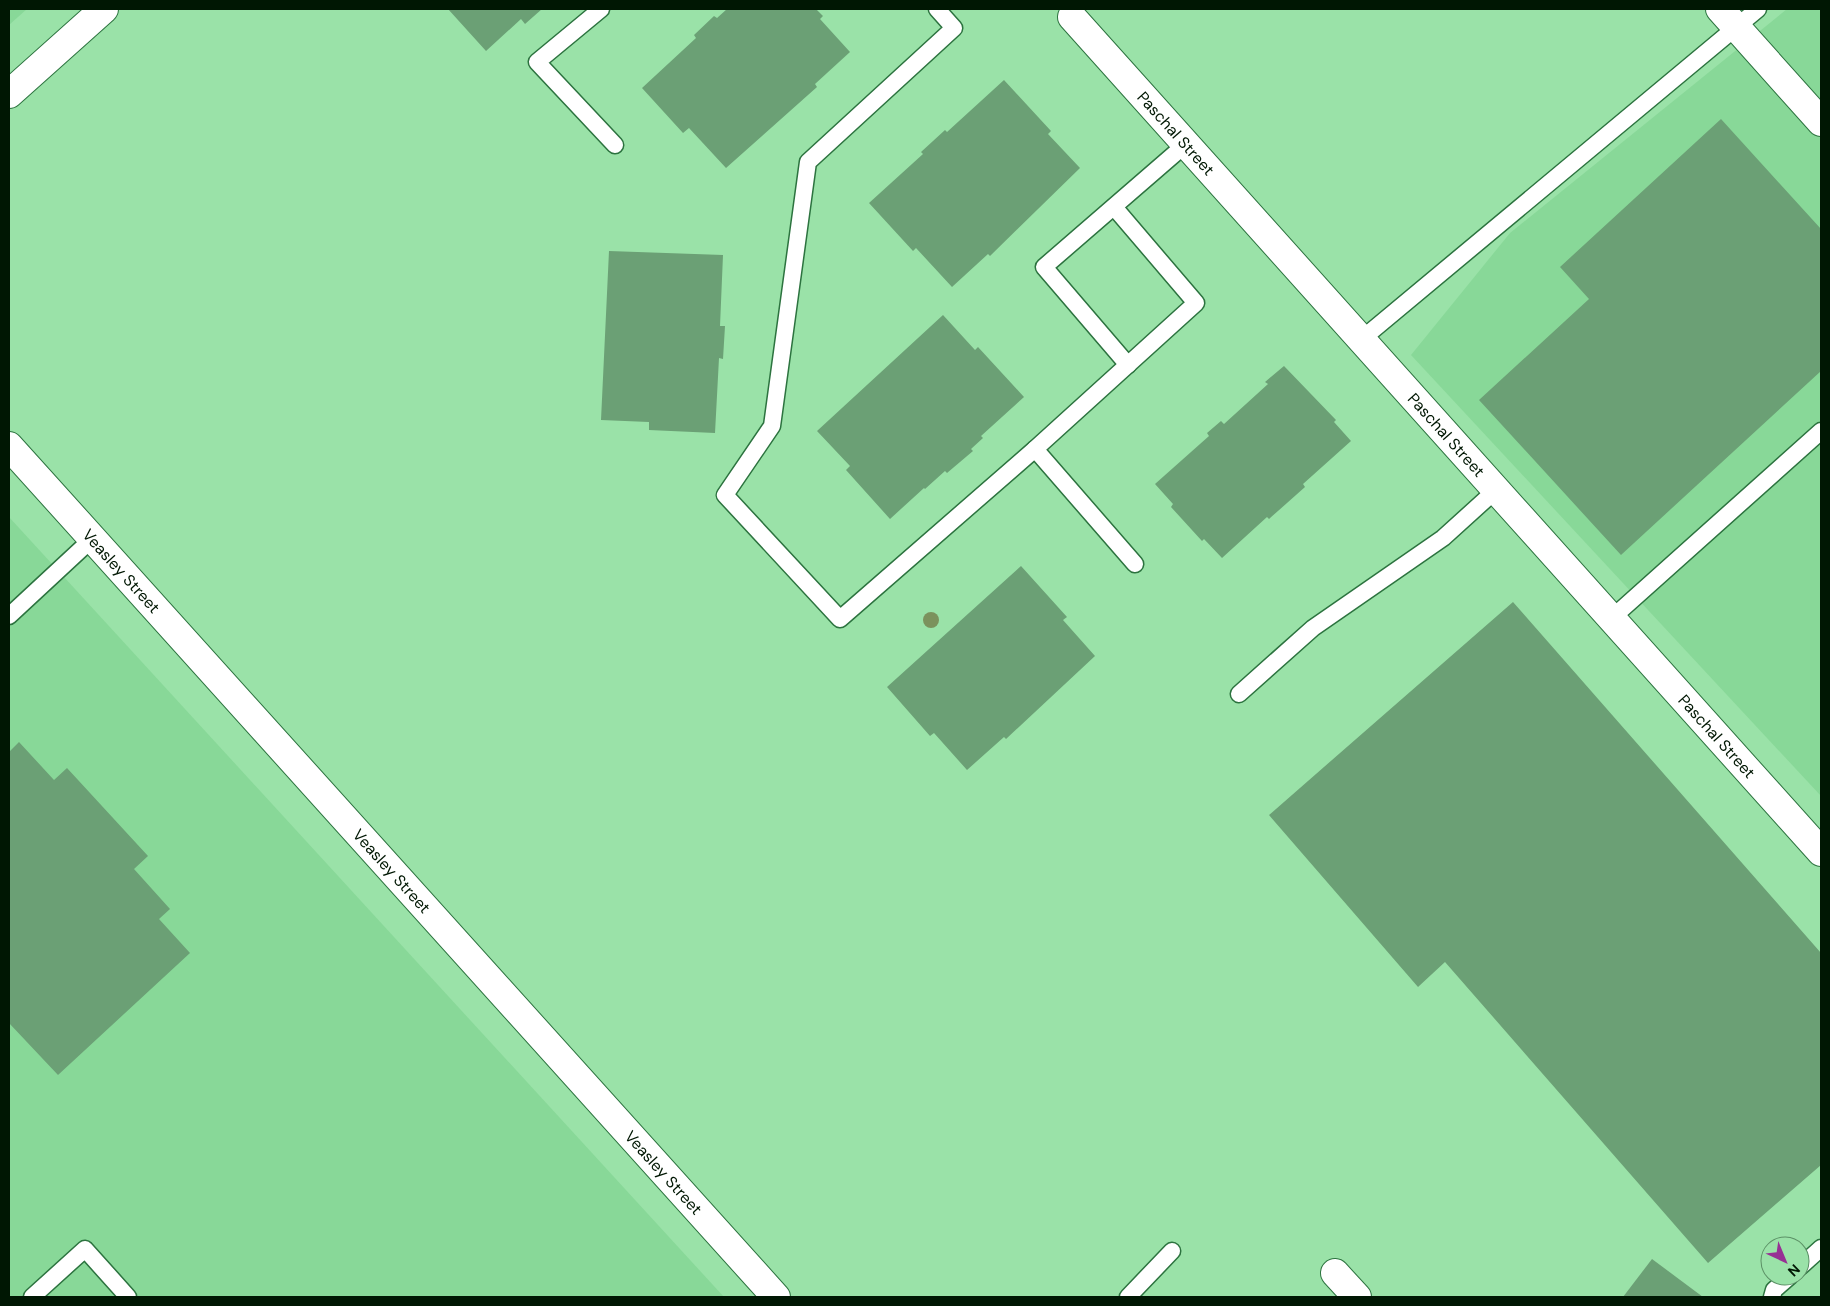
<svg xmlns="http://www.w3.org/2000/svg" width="1830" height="1306" font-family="'DM Sans',sans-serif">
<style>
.built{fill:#88d898}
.building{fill:#6ba075}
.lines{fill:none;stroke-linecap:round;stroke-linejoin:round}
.lane-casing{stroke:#2c733f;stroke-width:19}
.street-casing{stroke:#2c733f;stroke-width:30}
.secondary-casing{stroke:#2c733f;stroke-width:30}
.lane{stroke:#fff;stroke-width:16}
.street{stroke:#fff;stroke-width:28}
.secondary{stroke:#fff;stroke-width:28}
.tree{fill:#7b925d}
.labels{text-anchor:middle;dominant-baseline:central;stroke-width:4;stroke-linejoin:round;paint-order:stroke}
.street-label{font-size:16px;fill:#001703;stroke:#9ae2a8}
</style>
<rect width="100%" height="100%" fill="#9ae2a8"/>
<g class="built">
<path d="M9 9H27L9 25Z"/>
<path d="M1787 9H1821V796L1411 355 1510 233Z"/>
<path d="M9 517 724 1297H9Z"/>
</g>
<g class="building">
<path d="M448 9H542L525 24 521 19 486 51Z"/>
<path d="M727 9H816L823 16 820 19 850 52 815 84 817 87 726 168 689 128 683 133 642 88 696 38 694 35 714 16 717 18Z"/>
<path d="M1004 80 1051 131 1048 134 1080 168 990 256 988 254 952 287 916 248 913 251 869 203 923 154 921 152 945 130 947 132Z"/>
<path d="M1721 119 1821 229V371L1621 555 1479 400 1589 299 1560 267Z"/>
<path d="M609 251 723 255 720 326H725L723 359 719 358 715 433 649 430V422L601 420Z"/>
<path d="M943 315 975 350 978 347 1024 397 981 436 983 438 971 449 973 451 947 473 945 471 925 489 924 488 890 519 846 470 850 466 817 431Z"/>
<path d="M1284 366 1336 420 1334 422 1351 441 1303 484 1305 487 1269 519 1267 517 1222 558 1204 539 1202 541 1171 507 1173 504 1155 484 1209 436 1207 433 1221 421 1224 424 1268 384 1265 382Z"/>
<path d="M1021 566 1067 617 1063 620 1095 656 1006 739 1004 737 967 770 934 733 930 736 887 687Z"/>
<path d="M1513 602 1821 953V1165L1708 1263 1445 962 1418 987 1269 815Z"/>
<path d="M19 742 54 780 67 768 148 856 134 869 170 909 159 919 190 953 58 1075 9 1023V752Z"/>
<path d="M1652 1259 1703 1297H1623Z"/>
</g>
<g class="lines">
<g class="lane-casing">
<g id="lane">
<path d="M601 9 537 62 615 145"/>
<path d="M937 9 954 28 808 162 772 426 725 495 840 619 1035 449 1135 564"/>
<path d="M1362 339 1758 9"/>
<path d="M1128 365 1044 267 1186 144"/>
<path d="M1035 449 1196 303 1114 207"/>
<path d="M9 616 92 539"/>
<path d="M1612 618 1821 431"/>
<path d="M1239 694 1313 628 1443 538 1496 490"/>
<path d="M1800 1267 1821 1248"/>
<path d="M32 1297 85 1249 128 1297"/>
<path d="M1128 1297 1172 1251"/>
<path d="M1772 1297 1774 1290 1790 1276"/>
</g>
</g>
<g class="street-casing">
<g id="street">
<path d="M1720 9 1821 122"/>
<path id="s1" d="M1072 17 1821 852"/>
<path id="s2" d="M9 446 776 1297"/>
<path d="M1335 1273 1357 1297"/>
</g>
</g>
<g class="secondary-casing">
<path id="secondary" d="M9 94 104 9"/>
</g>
<use href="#lane" class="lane"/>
<use href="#street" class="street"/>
<use href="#secondary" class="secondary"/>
</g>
<circle class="tree" cx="931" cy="620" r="8"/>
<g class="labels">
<g class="street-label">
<text stroke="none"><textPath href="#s1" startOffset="156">Paschal Street</textPath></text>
<text stroke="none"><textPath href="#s1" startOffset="561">Paschal Street</textPath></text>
<text stroke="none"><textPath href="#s2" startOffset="168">Veasley Street</textPath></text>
<text stroke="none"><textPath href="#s1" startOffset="966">Paschal Street</textPath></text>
<text stroke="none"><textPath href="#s2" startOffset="572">Veasley Street</textPath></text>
<text stroke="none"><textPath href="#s2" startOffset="978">Veasley Street</textPath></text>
</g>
</g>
<rect width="1830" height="1306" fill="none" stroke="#001703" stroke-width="20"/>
<g transform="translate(1785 1261) rotate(136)"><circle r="24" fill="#9ae2a8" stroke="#5c9166"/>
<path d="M0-4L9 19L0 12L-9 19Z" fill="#973094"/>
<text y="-8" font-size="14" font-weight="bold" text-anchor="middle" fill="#001703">N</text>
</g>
</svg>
